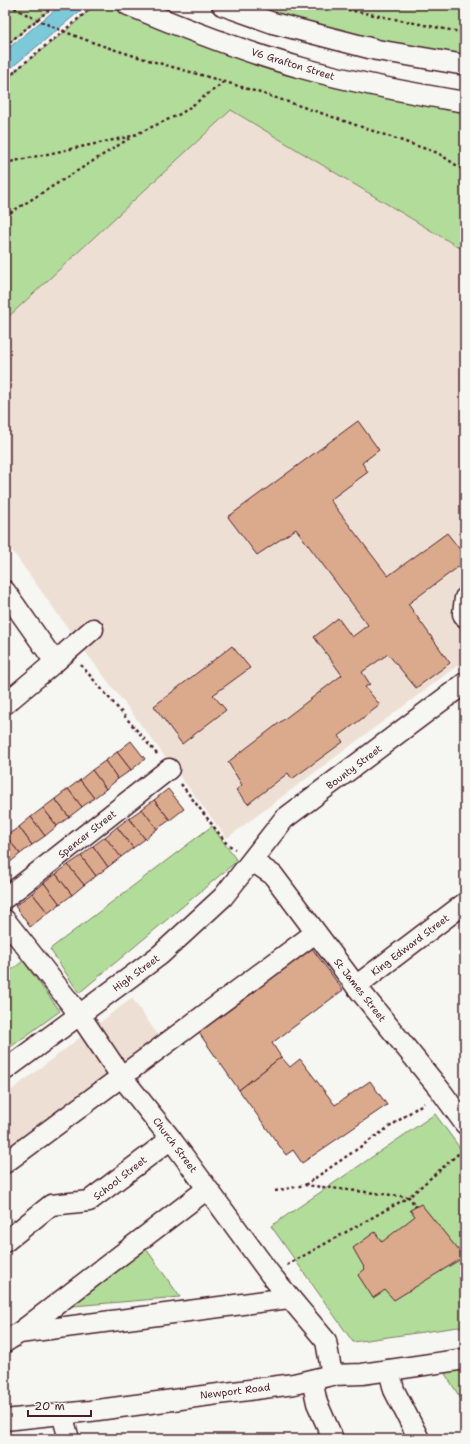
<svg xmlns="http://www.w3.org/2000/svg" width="470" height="1444" font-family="'Shantell Sans',sans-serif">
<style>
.built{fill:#eedfd4}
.green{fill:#b2dc9a;stroke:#7e7e62}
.water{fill:#7bc9d9;stroke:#678593}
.building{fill:#dbaa8d;stroke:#4a1f2b}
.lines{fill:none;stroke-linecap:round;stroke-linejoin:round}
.minor-casing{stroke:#4a1f2b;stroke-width:23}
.path{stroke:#4a1f2b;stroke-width:2.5;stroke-dasharray:3 3;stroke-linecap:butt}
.minor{stroke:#f6f6f2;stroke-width:20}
.path-bridge{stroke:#4a1f2b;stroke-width:2.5;stroke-dasharray:3 3;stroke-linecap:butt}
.labels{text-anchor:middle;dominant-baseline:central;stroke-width:3;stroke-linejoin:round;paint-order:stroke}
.street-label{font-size:10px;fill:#4a1f2b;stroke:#f6f6f2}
</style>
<rect width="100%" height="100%" fill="#f6f6f2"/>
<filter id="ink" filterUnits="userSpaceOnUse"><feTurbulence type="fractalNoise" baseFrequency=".025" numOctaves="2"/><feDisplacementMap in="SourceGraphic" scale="8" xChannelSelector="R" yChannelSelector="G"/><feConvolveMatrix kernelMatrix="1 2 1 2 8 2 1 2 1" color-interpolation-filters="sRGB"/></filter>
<g filter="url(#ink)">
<g class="built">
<path d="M231 110 465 251V660L227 838 78 642 5 541V320Z"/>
<path d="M132 998 162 1041 5 1160V1095Z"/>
</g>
<g class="green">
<path d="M5 5H55L5 46Z"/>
<path d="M95 5H142L183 28 465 102V251L231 110 5 320V83L16 70 65 32Z"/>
<path d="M222 5H465V65Z"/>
<path d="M212 826 237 861 79 993 50 949Z"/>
<path d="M23 961 60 1011 5 1051V975Z"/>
<path d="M435 1114 465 1155V1326L353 1342 271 1226Z"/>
<path d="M144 1246 180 1297 61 1307Z"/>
<path d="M465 1359V1405L438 1363Z"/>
</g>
<path class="water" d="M61 5H87L5 73V51Z"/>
<g class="building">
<path d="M358 421 379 450 362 463 368 472 330 500 388 576 447 533 465 556V562L408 604 450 663 416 688 388 654 362 672 370 684 365 687 380 705 339 736 343 742 292 779 288 773 248 804 236 790 242 785 228 762 342 675 314 637 338 618 352 637 368 625 296 529 257 555 228 517Z"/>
<path d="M232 646 250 668 213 695 226 710 182 744 154 706Z"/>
<path d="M131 741 145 759 131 770 117 752Z"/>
<path d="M117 752 131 770 118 779 105 761Z"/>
<path d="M105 761 118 779 106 789 92 770Z"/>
<path d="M92 770 106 789 94 798 80 780Z"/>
<path d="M80 780 94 798 82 807 68 789Z"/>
<path d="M68 789 82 807 69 817 55 799Z"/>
<path d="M168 789 184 809 170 820 154 800Z"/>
<path d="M55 799 69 817 57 826 43 808Z"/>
<path d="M154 800 170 820 157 829 142 809Z"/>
<path d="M43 808 57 826 45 836 31 817Z"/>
<path d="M142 809 157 829 145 839 129 818Z"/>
<path d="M31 817 45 836 32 845 19 827Z"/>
<path d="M129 818 145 839 133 848 117 827Z"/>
<path d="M19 827 32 845 20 854 6 836Z"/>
<path d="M117 827 133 848 121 857 105 837Z"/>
<path d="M6 836 20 854 8 864 5 860Z"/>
<path d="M105 837 121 857 108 867 93 846Z"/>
<path d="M93 846 108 867 96 876 81 856Z"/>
<path d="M81 856 96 876 84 885 68 865Z"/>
<path d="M68 865 84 885 72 895 56 874Z"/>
<path d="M56 874 72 895 60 904 44 883Z"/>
<path d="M44 883 60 904 48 913 32 893Z"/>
<path d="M32 893 48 913 30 927 15 906Z"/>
<path d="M311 947 343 990 272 1043 281 1057 239 1090 197 1030Z"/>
<path d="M281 1057 290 1067 300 1059 335 1105 370 1081 387 1105 302 1163 293 1150 286 1155 239 1090Z"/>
<path d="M421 1204 464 1257 394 1300 385 1290 373 1298 358 1275 365 1269 353 1248 375 1232 382 1242 415 1216 410 1210Z"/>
</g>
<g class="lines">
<g class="minor-casing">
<g id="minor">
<path d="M128 5C183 28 244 52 302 68 355 83 410 93 465 102"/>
<path d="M222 5 273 23 377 50 465 65"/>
<path d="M5 591 55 662 5 704"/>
<path d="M465 598 463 614 465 617"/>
<path d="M55 662 93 629"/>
<path d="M252 861 273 875 356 986 441 1091 465 1124"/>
<path d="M5 898 169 769"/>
<path d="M5 920 79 1014 121 1076 171 1139 270 1274 326 1341 332 1375"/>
<path d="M356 986 465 903"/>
<path d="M5 1070 160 955 223 897 284 819 465 683"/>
<path d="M5 1163 315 933"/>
<path d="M5 1242 51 1205 89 1201 171 1139"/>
<path d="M19 1333 207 1189"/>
<path d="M5 1342 19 1333 289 1298"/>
<path d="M389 1370 394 1390 419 1439"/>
<path d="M312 1380 317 1403 333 1439"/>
<path d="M62 1414 69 1439"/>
<path d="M5 1420 90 1411 294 1384 332 1375 362 1374 465 1359"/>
</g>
</g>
<g class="path">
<path d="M9 5C76 43 150 60 222 81 295 103 366 129 438 153L465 171"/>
<path d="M324 5 465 33"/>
<path d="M5 83 16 70"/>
<path d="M5 163 132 136 182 113 224 82"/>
<path d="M5 216 130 138"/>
<path d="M81 665 157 754"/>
<path d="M181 784 227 844 235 849"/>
<path d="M305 1185 424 1103"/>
<path d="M275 1191 305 1185 409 1197 465 1148"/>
<path d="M287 1265 409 1197 416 1207"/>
</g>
<use href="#minor" class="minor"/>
<g class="path-bridge">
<path d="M5 46 55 5"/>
<path d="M16 70 95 5"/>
</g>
</g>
</g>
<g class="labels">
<g class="street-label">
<text transform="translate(293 64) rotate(17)">V6 Grafton Street</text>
<text transform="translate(354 767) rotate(-37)">Bounty Street</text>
<text transform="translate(87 834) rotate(-38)">Spencer Street</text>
<text transform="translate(410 945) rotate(-37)">King Edward Street</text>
<text transform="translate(136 973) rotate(-36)">High Street</text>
<text transform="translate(360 990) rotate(52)">St James Street</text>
<text transform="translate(175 1145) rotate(53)">Church Street</text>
<text transform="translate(120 1178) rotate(-38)">School Street</text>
<text transform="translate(235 1391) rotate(-7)">Newport Road</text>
</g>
</g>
<rect width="470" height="1444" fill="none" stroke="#f6f6f2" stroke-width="20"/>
<rect x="10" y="10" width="450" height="1424" fill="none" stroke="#4a1f2b" stroke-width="1.5" filter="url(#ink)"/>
<path d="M28 1410v6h63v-6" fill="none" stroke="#4a1f2b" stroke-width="2"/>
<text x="34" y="1410" font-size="12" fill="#4a1f2b" stroke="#f6f6f2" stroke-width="3" paint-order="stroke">20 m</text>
</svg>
